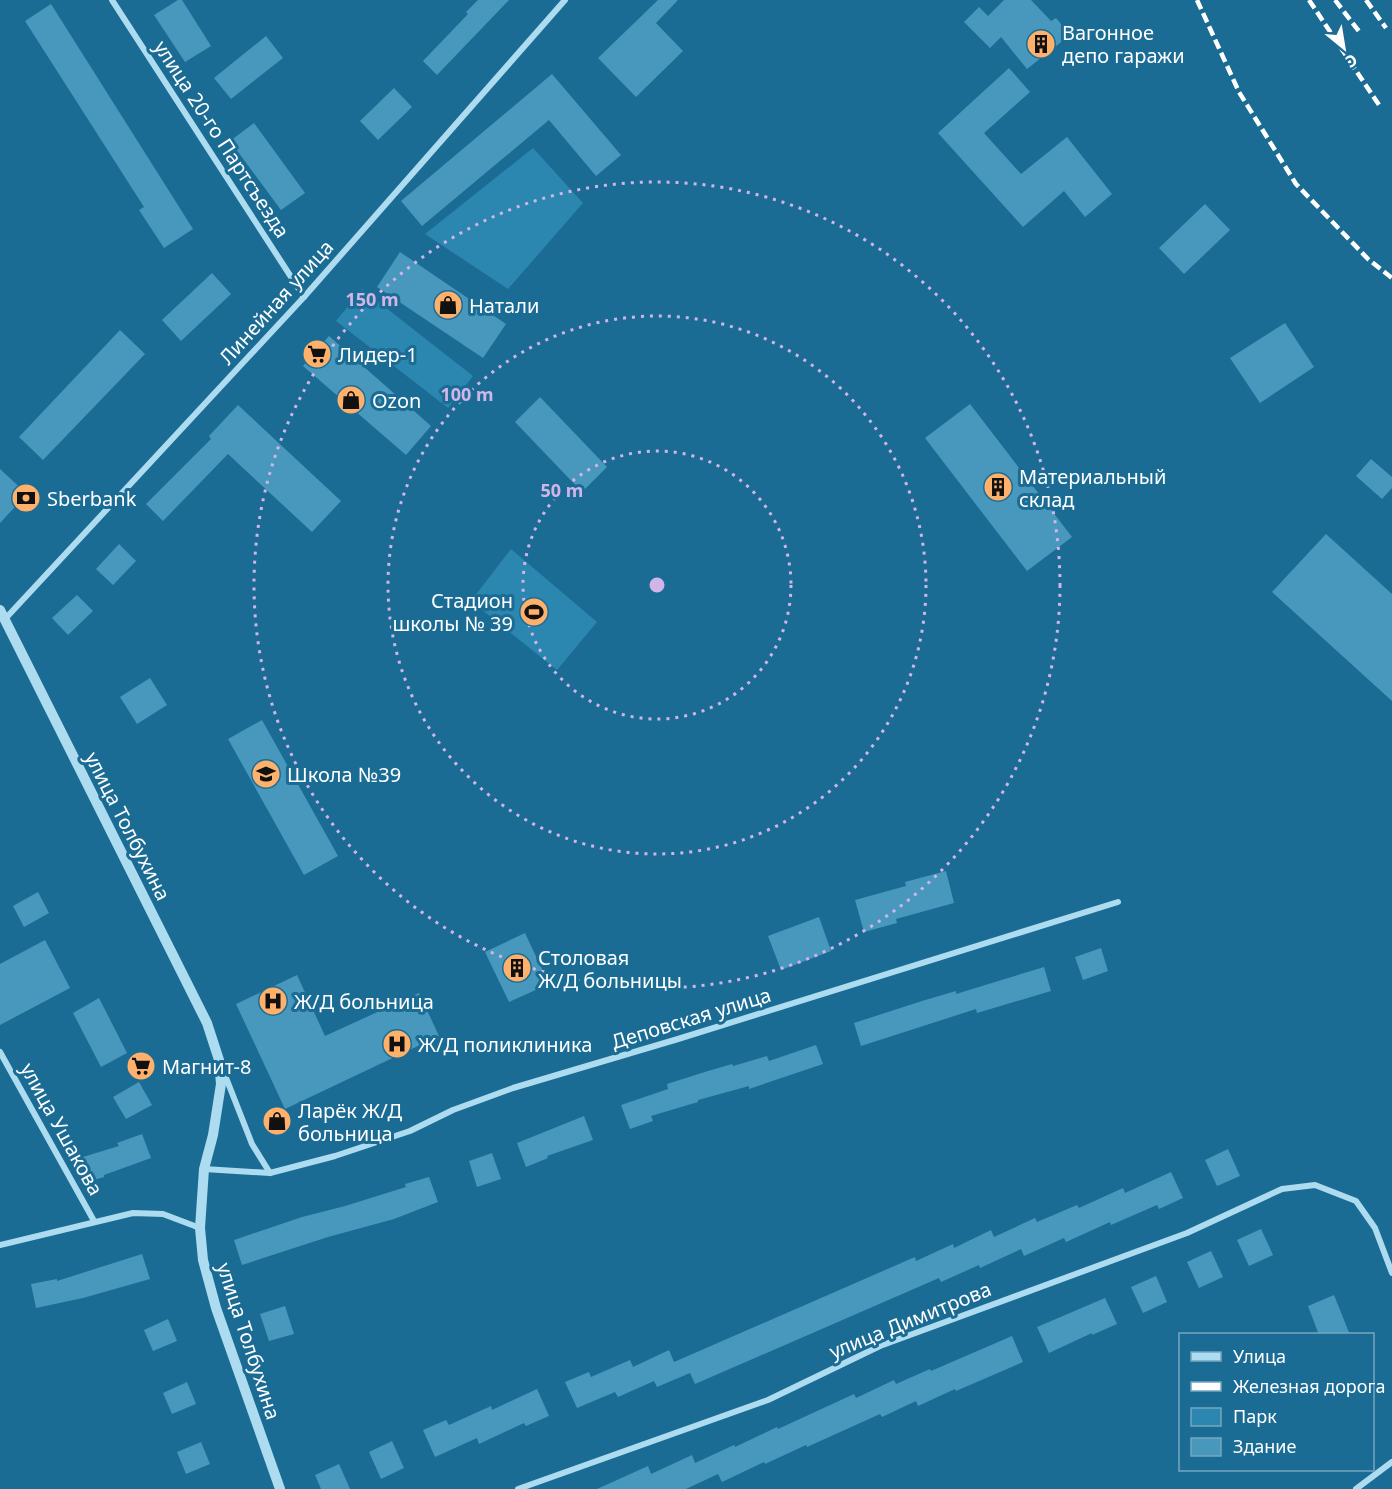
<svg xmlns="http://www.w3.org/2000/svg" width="1392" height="1489" font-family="'Noto Sans',sans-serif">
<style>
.green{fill:#2b86b0}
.building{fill:#4898bd}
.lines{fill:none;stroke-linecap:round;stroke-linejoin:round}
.minor{stroke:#addbef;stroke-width:6}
.tertiary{stroke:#addbef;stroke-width:10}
.rail{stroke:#fff;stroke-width:4.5;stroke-dasharray:10 4.5;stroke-linecap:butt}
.ring{fill:none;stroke:#d1b5e9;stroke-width:3;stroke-dasharray:3 6}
.labels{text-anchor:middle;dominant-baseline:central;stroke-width:6;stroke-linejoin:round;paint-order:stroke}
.poi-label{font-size:20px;fill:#fff;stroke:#1b6c94;text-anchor:start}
.street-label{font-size:20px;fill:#fff;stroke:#1b6c94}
.centre{fill:#d1b5e9;stroke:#1b6c94;stroke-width:3}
.ring-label{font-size:18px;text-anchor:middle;font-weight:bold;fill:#d1b5e9;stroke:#1b6c94;stroke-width:6;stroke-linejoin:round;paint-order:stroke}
</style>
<rect width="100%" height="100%" fill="#1b6c94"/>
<g class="green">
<path d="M533 148 583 203 508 289 425 234Z"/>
<path d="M362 289 473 376 448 408 336 321Z"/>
<path d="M511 549 597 622 557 670 471 601Z"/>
</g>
<g class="building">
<path d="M178 0H182L211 46 185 62 154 15Z"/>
<path d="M478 0H509L437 75 423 61 468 14 466 12Z"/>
<path d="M658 0H678L656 23 683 51 636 97 598 58Z"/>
<path d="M1004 0H1031L1051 21 1056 18 1070 35 1027 69 1001 37 990 48 964 22 979 7 988 16Z"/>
<path d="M51 4 193 229 164 248 139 210 144 207 25 21Z"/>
<path d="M266 36 283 58 231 99 214 78Z"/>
<path d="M1009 68 1030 92 984 133 1021 174 1067 137 1112 194 1085 217 1064 191 1023 227 938 133Z"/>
<path d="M552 74 621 155 596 176 549 120 422 226 401 201Z"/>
<path d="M394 88 412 107 378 140 360 121Z"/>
<path d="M254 123 305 193 281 210 230 141Z"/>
<path d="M1205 204 1230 230 1184 274 1159 248Z"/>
<path d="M400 252 506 324 483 358 377 287Z"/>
<path d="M212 273 231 294 181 341 162 320Z"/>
<path d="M1285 323 1314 367 1260 403 1230 358Z"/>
<path d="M120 330 145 354 43 460 19 437Z"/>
<path d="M329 336 431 426 406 455 303 366Z"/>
<path d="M540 397 607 467 582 492 515 422Z"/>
<path d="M970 404 1072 537 1027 571 925 438Z"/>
<path d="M238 405 341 501 312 532 228 454 163 521 146 504 211 439 209 436Z"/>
<path d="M1371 459 1392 477V488L1382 499 1356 476Z"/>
<path d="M0 469 27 494 0 523Z"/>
<path d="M1326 534 1392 594V701L1272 592Z"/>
<path d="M119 544 136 561 113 585 96 569Z"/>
<path d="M77 595 93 611 68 635 52 618Z"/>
<path d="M150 678 167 705 137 724 120 697Z"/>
<path d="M262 720 338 856 304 875 228 739Z"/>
<path d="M946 871 954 903 896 919 897 923 864 932 855 900 906 886 905 882Z"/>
<path d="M38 892 49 913 24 927 13 906Z"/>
<path d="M819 917 831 951 781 970 768 936Z"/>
<path d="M525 933 549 984 509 1002 485 952Z"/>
<path d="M45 940 70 988 0 1025V964Z"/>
<path d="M1101 948 1108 971 1083 980 1075 957Z"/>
<path d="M1044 967 1051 991 977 1013 976 1009 861 1046 854 1023 922 1001 956 991V994Z"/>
<path d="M297 975 325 1036 419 993 439 1036 285 1109 236 1004Z"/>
<path d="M99 998 127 1053 101 1067 73 1013Z"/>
<path d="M816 1045 823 1064 749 1089V1086L698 1100V1102L651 1116 653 1121 630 1129 621 1105 668 1089 667 1084 708 1071 732 1064 733 1066 767 1056 769 1061Z"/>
<path d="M139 1082 152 1105 126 1119 113 1097Z"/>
<path d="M584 1116 593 1140 547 1156 548 1158 526 1167 517 1143Z"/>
<path d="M142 1134 151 1158 104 1175V1177L80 1184 73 1160 119 1146 117 1143Z"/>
<path d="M1228 1149 1240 1176 1217 1186 1205 1160Z"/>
<path d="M492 1153 501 1179 477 1187 469 1161Z"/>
<path d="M1171 1172 1183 1198 1159 1209 1157 1205 1111 1225 1110 1222 1066 1242 1064 1238 1024 1256 1021 1249 980 1268 979 1265 941 1282 939 1278 695 1384 690 1373 657 1387 654 1381 618 1397 615 1392 577 1408 565 1382 589 1372 591 1377 630 1360 633 1367 669 1350 674 1362 915 1257 916 1261 953 1244 954 1248 991 1230 994 1237 1035 1218 1037 1222 1077 1205 1079 1208 1123 1188 1125 1193Z"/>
<path d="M429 1177 438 1202 394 1219 328 1237 242 1265 234 1240 302 1217 345 1206 406 1187 405 1184Z"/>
<path d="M1261 1229 1273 1255 1249 1266 1237 1240Z"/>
<path d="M1211 1251 1223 1277 1199 1288 1187 1262Z"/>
<path d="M142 1254 150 1279 83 1298 36 1308 31 1284 57 1279V1281Z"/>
<path d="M1156 1276 1167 1302 1143 1313 1131 1287Z"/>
<path d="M1334 1295 1350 1335H1319L1308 1306Z"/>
<path d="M1105 1298 1117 1324 1092 1335V1333L1049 1353 1037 1327Z"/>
<path d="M285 1306 294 1334 269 1341 260 1314Z"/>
<path d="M168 1319 177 1341 153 1351 144 1330Z"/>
<path d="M1012 1336 1023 1362 956 1391 955 1389 918 1406 916 1401 882 1417 880 1414 807 1447 806 1445 765 1464 764 1462 722 1482 718 1474 686 1489H597L648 1466 651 1474 692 1455 695 1463 734 1445 735 1447 777 1427 778 1429 854 1394 856 1398 894 1380 896 1384 930 1369 931 1371Z"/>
<path d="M187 1382 196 1404 172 1414 163 1393Z"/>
<path d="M537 1389 549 1416 526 1426 524 1423 479 1444 477 1438 435 1457 423 1430 446 1420 449 1425 491 1406 492 1410Z"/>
<path d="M392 1441 404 1468 381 1479 369 1452Z"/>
<path d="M201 1442 210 1464 186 1474 177 1452Z"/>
<path d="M339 1464 350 1489H321L315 1475Z"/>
</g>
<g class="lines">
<g class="minor">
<path d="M112 0 304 297"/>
<path d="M5 619 304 297 565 0"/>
<path d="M0 1052 94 1221"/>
<path d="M223 1070 252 1144 270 1173"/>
<path d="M204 1169 270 1173 335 1156 410 1131 453 1110 513 1088 678 1039 1118 902"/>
<path d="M0 1245 133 1213 163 1214 200 1228"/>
<path d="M518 1489 768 1400 880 1346 1187 1233 1282 1189 1315 1185 1356 1201 1375 1228 1392 1273"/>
<path d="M1356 1489 1392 1462"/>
</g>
<path class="tertiary" d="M0 610 207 1023 219 1060 221 1084 213 1135 204 1169 200 1228 203 1260 216 1308 280 1489"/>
<g class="rail">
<path d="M1197 0 1239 92 1296 184 1368 259 1392 278"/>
<path d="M1309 0 1381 108"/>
<path d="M1335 0 1361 34"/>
<path d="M1366 0 1386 28"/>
</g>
</g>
<g class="ring">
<circle cx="657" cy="585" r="134"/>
<circle cx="657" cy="585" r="269"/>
<circle cx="657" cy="585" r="403"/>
</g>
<defs>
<g id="building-disc" transform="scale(1.5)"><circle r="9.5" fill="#ffb16b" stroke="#1b6c94"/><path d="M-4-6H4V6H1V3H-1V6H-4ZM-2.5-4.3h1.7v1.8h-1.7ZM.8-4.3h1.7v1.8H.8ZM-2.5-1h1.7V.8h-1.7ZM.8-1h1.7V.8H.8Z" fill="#111"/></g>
<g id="shop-disc" transform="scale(1.5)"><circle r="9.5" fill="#ffb16b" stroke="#1b6c94"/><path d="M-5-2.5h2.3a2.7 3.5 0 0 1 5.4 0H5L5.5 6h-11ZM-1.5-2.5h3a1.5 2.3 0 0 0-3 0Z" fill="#111"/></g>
<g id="supermarket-disc" transform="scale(1.5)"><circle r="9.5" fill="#ffb16b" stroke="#1b6c94"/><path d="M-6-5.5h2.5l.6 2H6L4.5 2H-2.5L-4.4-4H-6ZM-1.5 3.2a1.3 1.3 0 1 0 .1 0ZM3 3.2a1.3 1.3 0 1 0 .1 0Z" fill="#111"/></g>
<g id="bank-disc" transform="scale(1.5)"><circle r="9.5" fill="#ffb16b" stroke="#1b6c94"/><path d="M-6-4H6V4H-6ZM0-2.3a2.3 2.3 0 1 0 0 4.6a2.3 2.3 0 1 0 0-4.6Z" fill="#111"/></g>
<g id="stadium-disc" transform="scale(1.5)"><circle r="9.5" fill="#ffb16b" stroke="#1b6c94"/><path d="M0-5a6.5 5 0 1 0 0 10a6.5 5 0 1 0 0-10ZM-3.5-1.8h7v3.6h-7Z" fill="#111"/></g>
<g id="school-disc" transform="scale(1.5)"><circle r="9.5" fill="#ffb16b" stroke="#1b6c94"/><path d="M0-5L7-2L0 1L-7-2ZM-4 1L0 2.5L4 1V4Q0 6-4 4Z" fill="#111"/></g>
<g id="hospital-disc" transform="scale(1.5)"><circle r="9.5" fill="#ffb16b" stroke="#1b6c94"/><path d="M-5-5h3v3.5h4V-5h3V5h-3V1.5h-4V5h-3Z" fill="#111"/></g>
</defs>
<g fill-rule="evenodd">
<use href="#building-disc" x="1041" y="44"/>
<use href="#shop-disc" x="448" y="305"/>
<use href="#supermarket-disc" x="317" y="354"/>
<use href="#shop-disc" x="351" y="400"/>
<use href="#building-disc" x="998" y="487"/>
<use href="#bank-disc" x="26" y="498"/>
<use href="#stadium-disc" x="534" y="612"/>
<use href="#school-disc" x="266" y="774"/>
<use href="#building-disc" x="517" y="968"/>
<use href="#hospital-disc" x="273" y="1001"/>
<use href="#hospital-disc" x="397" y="1044"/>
<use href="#supermarket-disc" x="141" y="1066"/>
<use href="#shop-disc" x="277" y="1121"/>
</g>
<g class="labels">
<g class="poi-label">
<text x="1062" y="32">Вагонное<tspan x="1062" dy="23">депо гаражи</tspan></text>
<text x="469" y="305">Натали</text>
<text x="338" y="354">Лидер-1</text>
<text x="372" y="400">Ozon</text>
<text x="1019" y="476">Материальный<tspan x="1019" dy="23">склад</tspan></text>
<text x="47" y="498">Sberbank</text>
<text x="513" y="600" text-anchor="end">Стадион<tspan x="513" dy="23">школы № 39</tspan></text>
<text x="287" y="774">Школа №39</text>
<text x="538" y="957">Столовая<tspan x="538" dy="23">Ж/Д больницы</tspan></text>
<text x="294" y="1001">Ж/Д больница</text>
<text x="418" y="1044">Ж/Д поликлиника</text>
<text x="162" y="1066">Магнит-8</text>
<text x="298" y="1110">Ларёк Ж/Д<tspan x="298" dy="23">больница</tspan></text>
</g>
<g class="street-label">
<text transform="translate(222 139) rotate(57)">улица 20-го Партсъезда</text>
<text transform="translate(276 302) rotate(-48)">Линейная улица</text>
<text transform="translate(128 826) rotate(63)">улица Толбухина</text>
<text transform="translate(691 1018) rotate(-17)">Деповская улица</text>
<text transform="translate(62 1129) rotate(61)">улица Ушакова</text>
<text transform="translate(910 1320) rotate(-22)">улица Димитрова</text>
<text transform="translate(249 1341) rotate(72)">улица Толбухина</text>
</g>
</g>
<circle cx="657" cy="585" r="9" class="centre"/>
<g class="ring-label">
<text x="372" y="306">150 m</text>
<text x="467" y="401">100 m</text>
<text x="562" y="497">50 m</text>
</g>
<rect x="1179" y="1333" width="195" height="138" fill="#1b6c94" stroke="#76a7bf" stroke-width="1.5"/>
<rect x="1191" y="1352" width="30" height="9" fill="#addbef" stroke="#76a7bf" stroke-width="1.5"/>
<text x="1233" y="1363" font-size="18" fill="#ffffff">Улица</text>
<rect x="1191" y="1382" width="30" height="9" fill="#ffffff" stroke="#76a7bf" stroke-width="1.5"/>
<text x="1233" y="1393" font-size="18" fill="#ffffff">Железная дорога</text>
<rect x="1191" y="1408" width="30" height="18" fill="#2b86b0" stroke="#76a7bf" stroke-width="1.5"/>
<text x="1233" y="1423" font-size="18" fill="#ffffff">Парк</text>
<rect x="1191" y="1438" width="30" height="18" fill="#4898bd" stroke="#76a7bf" stroke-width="1.5"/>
<text x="1233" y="1453" font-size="18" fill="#ffffff">Здание</text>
<g transform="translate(1344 48) rotate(150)" stroke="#1b6c94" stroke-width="4.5" paint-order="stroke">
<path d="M0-4.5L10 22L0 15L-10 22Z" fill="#ffffff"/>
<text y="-9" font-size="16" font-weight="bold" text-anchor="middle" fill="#ffffff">С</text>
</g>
</svg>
